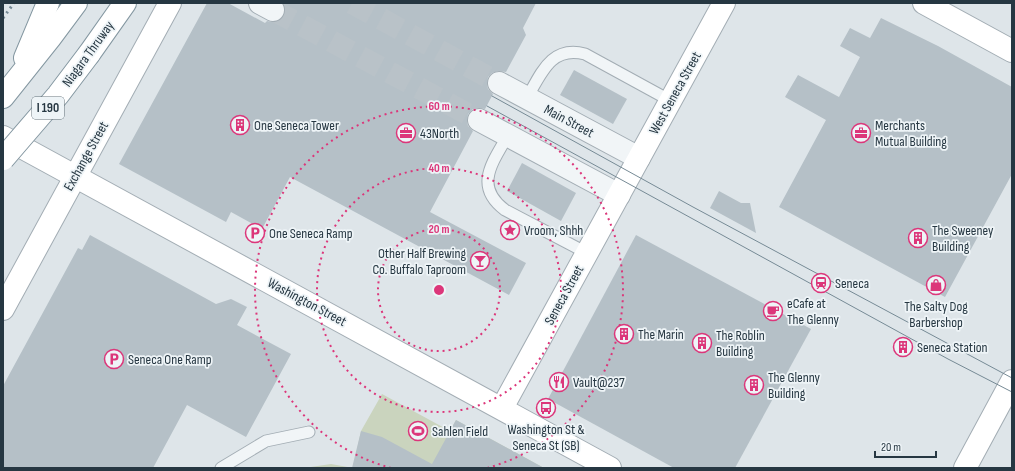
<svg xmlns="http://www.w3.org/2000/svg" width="1015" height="471" font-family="'Sofia Sans Condensed',sans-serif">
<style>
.green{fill:#cad4be}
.building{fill:#b5c0c7}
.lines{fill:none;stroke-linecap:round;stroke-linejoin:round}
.street-tunnel{stroke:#b9c2c8;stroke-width:22;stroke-dasharray:22 11;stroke-linecap:butt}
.lane-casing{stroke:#a3adb4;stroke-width:13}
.street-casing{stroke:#a3adb4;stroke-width:24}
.secondary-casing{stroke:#a3adb4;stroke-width:24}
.highway-casing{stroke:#8497a1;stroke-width:24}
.lane{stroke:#f1f5f7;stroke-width:11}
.street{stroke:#f1f5f7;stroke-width:22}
.secondary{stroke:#fff;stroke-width:22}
.highway{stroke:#fff;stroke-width:22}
.tram{stroke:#768a95;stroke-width:1}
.rail{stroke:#768a95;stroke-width:3;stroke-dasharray:2 4;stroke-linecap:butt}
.highway-bridge-casing{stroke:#8497a1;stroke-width:24;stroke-linecap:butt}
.highway-bridge{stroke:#fff;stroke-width:22}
.ring{fill:none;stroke:#dc367a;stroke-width:2;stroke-dasharray:2 4}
.labels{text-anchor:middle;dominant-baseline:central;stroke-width:3.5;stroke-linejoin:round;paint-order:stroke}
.shield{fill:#eef4f7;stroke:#627078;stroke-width:1}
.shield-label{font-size:13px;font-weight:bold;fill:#263742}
.street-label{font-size:14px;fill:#263742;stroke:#eef4f7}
.poi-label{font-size:14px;fill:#263742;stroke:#eef4f7;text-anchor:start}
.centre{fill:#dc367a;stroke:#eef4f7;stroke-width:2}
.ring-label{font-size:12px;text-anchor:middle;font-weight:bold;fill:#dc367a;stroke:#eef4f7;stroke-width:3.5;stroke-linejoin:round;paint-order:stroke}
</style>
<rect width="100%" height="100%" fill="#dee5e9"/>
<path class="green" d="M382 394 450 431 456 420 544 468H304L331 464 353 468 361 431Z"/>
<g class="building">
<path d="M207 3H228L265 23 267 21 273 22 279 21 284 16 285 9 283 3H536L523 28 526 35 506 72 498 71 492 73 488 77 487 84 488 89 493 94 485 109 479 108 473 109 468 114 467 121 468 126 473 131 430 212 526 263 509 295 290 177 262 229 231 212 226 222 119 164Z"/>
<path d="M881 18 938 46 1012 87V174L945 297 779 207 826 120 785 97 798 75 839 97 860 57 840 46 850 28 870 38Z"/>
<path d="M574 70 627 99 613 124 560 95Z"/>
<path d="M522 163 576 193 561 221 507 191Z"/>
<path d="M719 191 741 203H750L756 233 710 208Z"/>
<path d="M90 235 216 304 231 299 247 307 237 325 291 354 246 437 187 405 153 468H3V386L78 248 82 250Z"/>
<path d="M636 235 811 329 735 468H674L548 399Z"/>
<path d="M456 420 544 468H352L361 431 382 437 432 464Z"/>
</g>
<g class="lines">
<g class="street-tunnel">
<path d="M352 3 499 83"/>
<path d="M273 10 479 120"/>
</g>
<g class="lane-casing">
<g id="lane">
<path d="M527 98C541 74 551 45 585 54L671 101"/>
<path d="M508 135C493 162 473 186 505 210L587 253"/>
<path d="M221 468 266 441 309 432"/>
</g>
</g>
<g class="street-casing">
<g id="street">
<path d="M260 3 273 10"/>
<path d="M499 83 639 158"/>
<path d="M479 120 619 195"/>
</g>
</g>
<g class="secondary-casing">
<g id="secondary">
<path d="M924 3 1012 51"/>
<path d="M3 137 610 468"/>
<path d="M3 309 170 3"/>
<path d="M502 408 724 3"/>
<path d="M965 468 1012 381"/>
</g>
</g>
<g class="highway-casing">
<g id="highway">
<path d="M89 54 125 3"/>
<path d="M25 58 48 3"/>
<path d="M3 97 50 38 76 3"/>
</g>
</g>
<use href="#lane" class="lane"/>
<use href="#street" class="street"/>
<use href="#secondary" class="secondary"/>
<use href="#highway" class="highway"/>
<g class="tram">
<path d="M492 96 693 207 1012 378"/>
<path d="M487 106 948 359 1012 392"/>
</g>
<path class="rail" d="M3 18 14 3"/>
<g class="highway-bridge-casing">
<path id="highway-bridge" d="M3 159 58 95 89 54"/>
</g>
<use href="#highway-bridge" class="highway-bridge"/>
</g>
<g class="ring">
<circle cx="439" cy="290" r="61"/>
<circle cx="439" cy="290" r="122"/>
<path d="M391 468A184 184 0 1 1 487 468"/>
</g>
<defs>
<g id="building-ring" transform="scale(1)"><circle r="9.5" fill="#eef4f7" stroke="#dc367a" stroke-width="1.5"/><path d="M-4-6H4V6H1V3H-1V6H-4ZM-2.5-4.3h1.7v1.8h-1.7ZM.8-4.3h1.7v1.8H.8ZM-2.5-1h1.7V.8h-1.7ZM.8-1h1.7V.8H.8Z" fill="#dc367a"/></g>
<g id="office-ring" transform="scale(1)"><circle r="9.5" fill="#eef4f7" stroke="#dc367a" stroke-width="1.5"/><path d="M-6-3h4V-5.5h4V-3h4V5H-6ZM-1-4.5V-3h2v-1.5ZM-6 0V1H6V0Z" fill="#dc367a"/></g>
<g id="sight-ring" transform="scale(1)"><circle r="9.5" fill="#eef4f7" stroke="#dc367a" stroke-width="1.5"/><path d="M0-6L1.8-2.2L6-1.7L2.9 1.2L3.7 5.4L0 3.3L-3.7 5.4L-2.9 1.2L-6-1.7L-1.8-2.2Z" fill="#dc367a"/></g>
<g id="parking-ring" transform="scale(1)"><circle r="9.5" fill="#eef4f7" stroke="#dc367a" stroke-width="1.5"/><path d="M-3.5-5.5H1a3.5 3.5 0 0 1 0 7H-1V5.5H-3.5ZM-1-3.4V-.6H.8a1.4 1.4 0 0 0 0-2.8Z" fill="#dc367a"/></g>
<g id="bar-ring" transform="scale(1)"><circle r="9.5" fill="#eef4f7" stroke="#dc367a" stroke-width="1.5"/><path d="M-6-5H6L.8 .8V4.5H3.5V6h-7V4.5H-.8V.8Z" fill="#dc367a"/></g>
<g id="station-ring" transform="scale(1)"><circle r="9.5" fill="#eef4f7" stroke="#dc367a" stroke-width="1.5"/><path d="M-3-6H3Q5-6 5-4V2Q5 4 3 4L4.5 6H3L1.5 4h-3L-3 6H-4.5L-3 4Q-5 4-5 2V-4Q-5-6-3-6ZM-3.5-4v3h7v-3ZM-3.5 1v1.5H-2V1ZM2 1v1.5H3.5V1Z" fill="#dc367a"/></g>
<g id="shop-ring" transform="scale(1)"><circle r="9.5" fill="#eef4f7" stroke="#dc367a" stroke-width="1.5"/><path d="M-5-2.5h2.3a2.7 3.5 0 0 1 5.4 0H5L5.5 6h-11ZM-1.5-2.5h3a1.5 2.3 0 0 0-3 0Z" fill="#dc367a"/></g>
<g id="cafe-ring" transform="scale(1)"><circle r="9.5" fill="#eef4f7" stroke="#dc367a" stroke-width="1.5"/><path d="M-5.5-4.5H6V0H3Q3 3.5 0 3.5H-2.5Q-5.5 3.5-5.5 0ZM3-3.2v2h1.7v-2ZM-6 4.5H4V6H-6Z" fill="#dc367a"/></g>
<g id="restaurant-ring" transform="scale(1)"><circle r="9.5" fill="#eef4f7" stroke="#dc367a" stroke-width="1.5"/><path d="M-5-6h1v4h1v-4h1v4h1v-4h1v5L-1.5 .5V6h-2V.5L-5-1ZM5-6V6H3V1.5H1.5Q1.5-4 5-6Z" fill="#dc367a"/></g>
<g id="bus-ring" transform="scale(1)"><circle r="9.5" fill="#eef4f7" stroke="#dc367a" stroke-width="1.5"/><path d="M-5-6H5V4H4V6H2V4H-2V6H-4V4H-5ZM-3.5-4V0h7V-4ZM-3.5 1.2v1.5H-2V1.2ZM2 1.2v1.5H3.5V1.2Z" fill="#dc367a"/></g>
<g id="stadium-ring" transform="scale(1)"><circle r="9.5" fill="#eef4f7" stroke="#dc367a" stroke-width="1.5"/><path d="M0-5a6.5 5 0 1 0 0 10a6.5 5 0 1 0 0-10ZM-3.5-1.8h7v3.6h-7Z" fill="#dc367a"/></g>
</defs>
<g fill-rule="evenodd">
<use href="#building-ring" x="240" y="125"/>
<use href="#office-ring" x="406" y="133"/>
<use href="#office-ring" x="861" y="133"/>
<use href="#sight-ring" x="510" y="230"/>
<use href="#parking-ring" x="255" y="233"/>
<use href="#building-ring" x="918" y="238"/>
<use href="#bar-ring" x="480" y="261"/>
<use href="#station-ring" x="821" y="283"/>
<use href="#shop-ring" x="936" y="285"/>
<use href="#cafe-ring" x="773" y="311"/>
<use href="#building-ring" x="624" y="334"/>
<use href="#building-ring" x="702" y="343"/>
<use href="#building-ring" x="903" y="347"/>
<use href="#parking-ring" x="114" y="359"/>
<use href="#restaurant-ring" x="559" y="382"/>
<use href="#building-ring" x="754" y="385"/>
<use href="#bus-ring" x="546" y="408"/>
<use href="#stadium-ring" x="418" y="431"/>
</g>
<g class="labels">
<rect class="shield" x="32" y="97" width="32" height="22" rx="3"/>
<g class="shield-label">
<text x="48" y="108">I 190</text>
</g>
<g class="street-label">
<text transform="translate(88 54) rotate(-54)">Niagara Thruway</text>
<text transform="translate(675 93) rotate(-61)">West Seneca Street</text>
<text transform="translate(569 121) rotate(28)">Main Street</text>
<text transform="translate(86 156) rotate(-61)">Exchange Street</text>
<text transform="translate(564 295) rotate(-61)">Seneca Street</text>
<text transform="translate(307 302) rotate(28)">Washington Street</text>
</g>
<g class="poi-label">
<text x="254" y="125">One Seneca Tower</text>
<text x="875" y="125">Merchants<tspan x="875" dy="16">Mutual Building</tspan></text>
<text x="420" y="133">43North</text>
<text x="524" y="230">Vroom, Shhh</text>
<text x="932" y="230">The Sweeney<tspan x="932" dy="16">Building</tspan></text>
<text x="269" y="233">One Seneca Ramp</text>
<text x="466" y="253" text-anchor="end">Other Half Brewing<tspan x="466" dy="16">Co. Buffalo Taproom</tspan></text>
<text x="835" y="283">Seneca</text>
<text x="787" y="303">eCafe at<tspan x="787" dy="16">The Glenny</tspan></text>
<text x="936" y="306" text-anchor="middle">The Salty Dog<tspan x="936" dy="16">Barbershop</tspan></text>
<text x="638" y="334">The Marin</text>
<text x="716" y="335">The Roblin<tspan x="716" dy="16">Building</tspan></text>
<text x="917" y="347">Seneca Station</text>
<text x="128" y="359">Seneca One Ramp</text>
<text x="768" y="377">The Glenny<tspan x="768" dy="16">Building</tspan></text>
<text x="573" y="382">Vault@237</text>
<text x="546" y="429" text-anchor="middle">Washington St &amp;<tspan x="546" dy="16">Seneca St (SB)</tspan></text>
<text x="432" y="431">Sahlen Field</text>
</g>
</g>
<circle cx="439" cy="290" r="6" class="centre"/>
<g class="ring-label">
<text x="439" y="110">60 m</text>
<text x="439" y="172">40 m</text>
<text x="439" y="233">20 m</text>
</g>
<rect width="1015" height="471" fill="none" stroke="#263742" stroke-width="8"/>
<path d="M875 451v6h61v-6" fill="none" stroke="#263742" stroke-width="2"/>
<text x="881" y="451" font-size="12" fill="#263742" stroke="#eef4f7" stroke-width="3" paint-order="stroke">20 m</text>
</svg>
